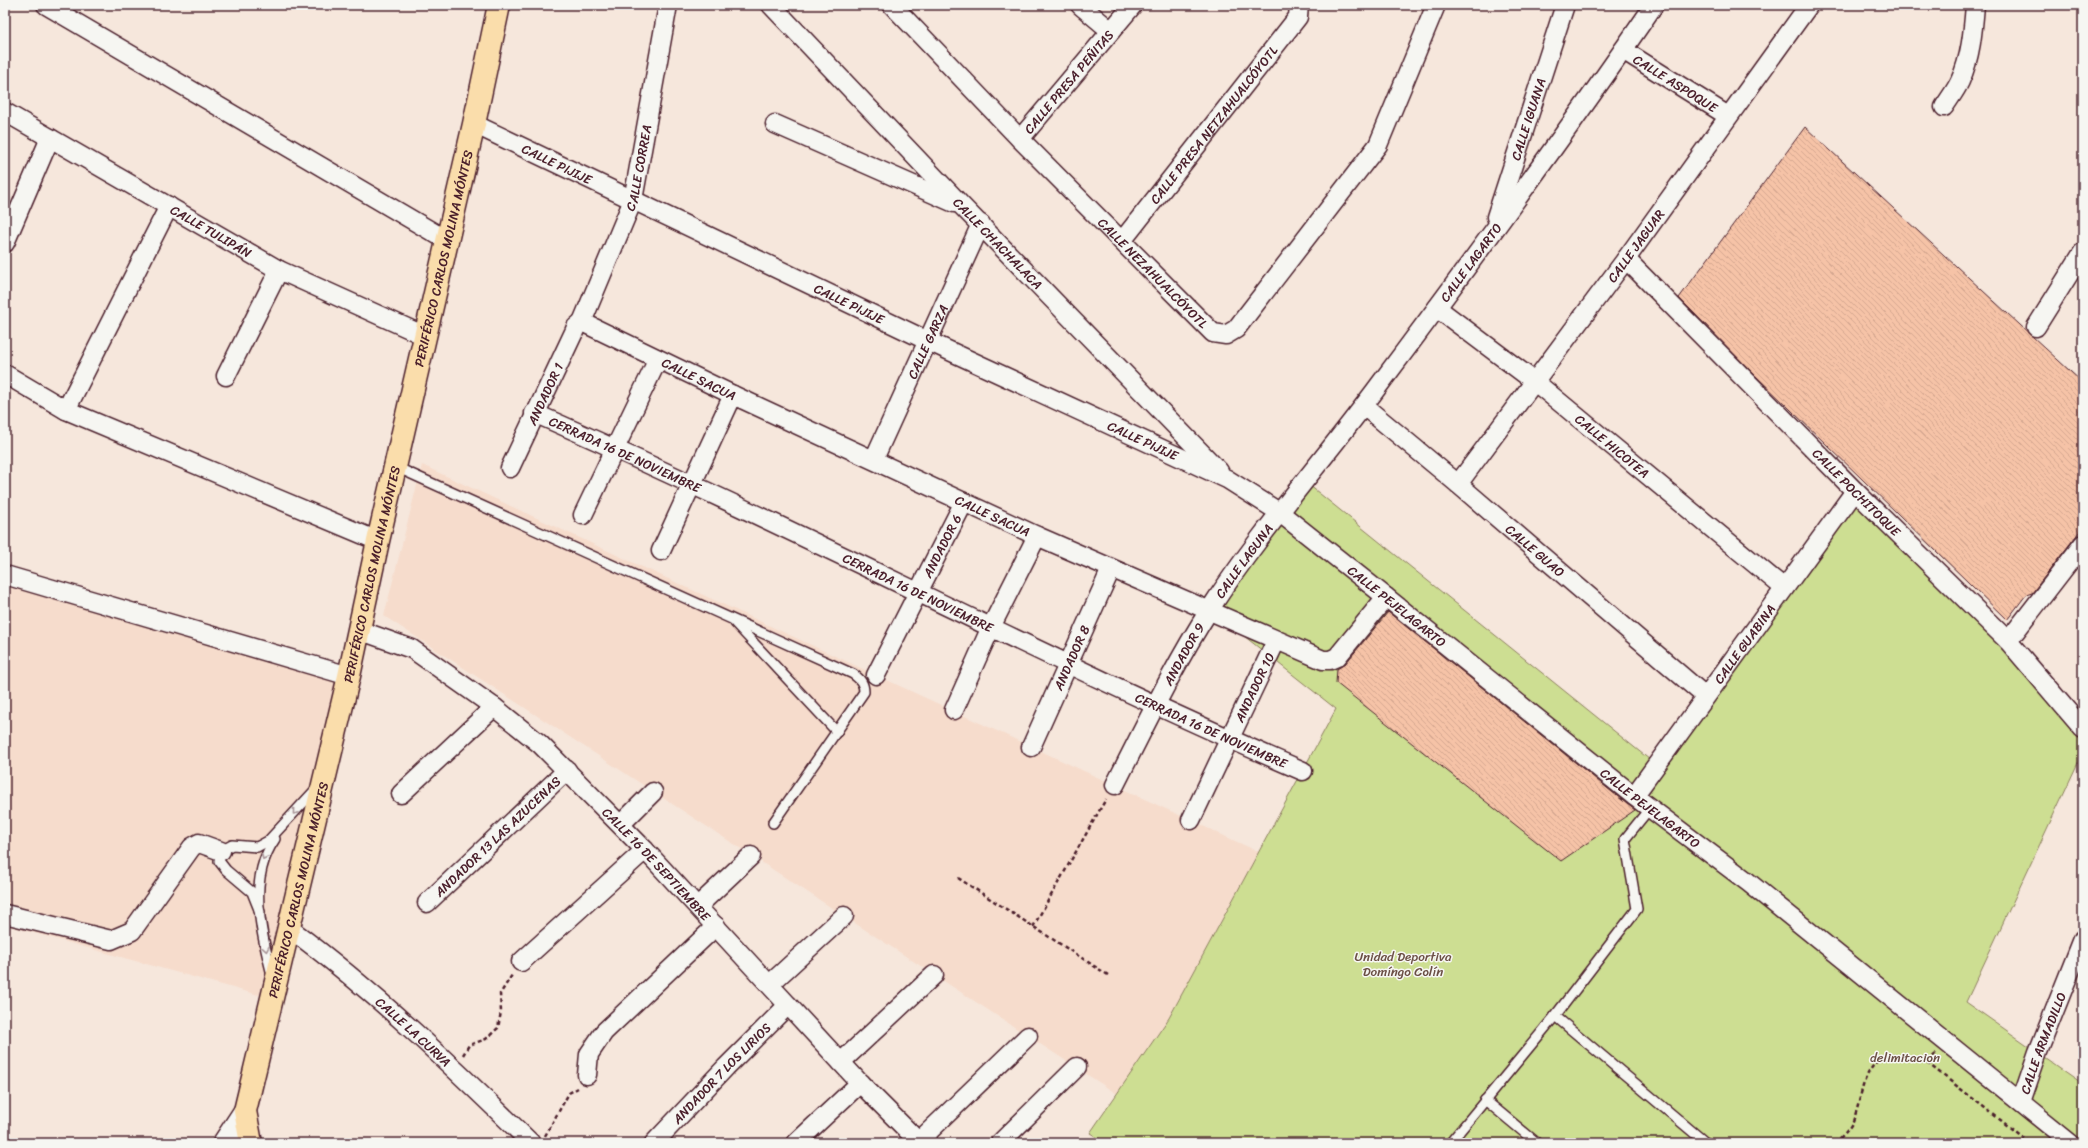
<svg xmlns="http://www.w3.org/2000/svg" width="2088" height="1148" font-family="Sriracha,sans-serif">
<style>
.built{fill:#f6dccc}
.park{fill:#cdde92;stroke:#8c7e5e}
.building{fill:url(#building-back-hatch);stroke:#4a1f2b}
.lines{fill:none;stroke-linecap:round;stroke-linejoin:round}
.lane-casing{stroke:#4a1f2b;stroke-width:12}
.street-casing{stroke:#4a1f2b;stroke-width:21}
.secondary-casing{stroke:#4a1f2b;stroke-width:25}
.primary-casing{stroke:#4a1f2b;stroke-width:25}
.path{stroke:#4a1f2b;stroke-width:2.5;stroke-dasharray:4 3;stroke-linecap:butt}
.lane{stroke:#f6f6f2;stroke-width:9}
.street{stroke:#f6f6f2;stroke-width:18}
.secondary{stroke:#f6f6f2;stroke-width:22}
.primary{stroke:#faddab;stroke-width:22}
.oneway{stroke:#a99598}
.labels{text-anchor:middle;dominant-baseline:central;stroke-width:3;stroke-linejoin:round;paint-order:stroke}
.street-label{font-size:13px;fill:#4a1f2b;stroke:#f6f6f2}
.park-label{font-size:13px;fill:#6b4f45;stroke:#f6f6f2}
</style>
<defs>
<pattern id="building-back-hatch" width="6" height="6" patternUnits="userSpaceOnUse"><rect width="6" height="6" fill="#f6c3a7"/><path d="M-1 5l2 2M0 0l6 6M5-1l2 2" fill="none" stroke="#d4a790"/></pattern>
</defs>
<rect width="100%" height="100%" fill="#f6e7dc"/>
<filter id="ink" filterUnits="userSpaceOnUse"><feTurbulence type="fractalNoise" baseFrequency=".025" numOctaves="2"/><feDisplacementMap in="SourceGraphic" scale="8" xChannelSelector="R" yChannelSelector="G"/><feConvolveMatrix kernelMatrix="1 2 1 2 8 2 1 2 1" color-interpolation-filters="sRGB"/></filter>
<g filter="url(#ink)">
<g class="built">
<path d="M422 465 1259 852 1169 1018 1117 1094 384 616Z"/>
<path d="M5 575 349 676 273 999 5 925Z"/>
</g>
<path class="park" d="M1304 481 1655 764 1855 491 2083 729V752L1966 1002 2083 1084V1143H1106L1090 1133 1169 1018 1336 709 1210 609Z"/>
<g class="building">
<path d="M1805 127 2083 383V527L2032 593 2026 595 2007 620 1755 375 1679 298Z"/>
<path d="M1388 612 1627 804 1635 810 1561 861 1346 691 1336 683 1337 669 1345 664Z"/>
</g>
<g class="lines">
<g class="lane-casing">
<g id="lane">
<path d="M396 467 853 674C860 679 864 683 864 692L773 823"/>
<path d="M735 623 837 732"/>
<path d="M260 912 252 892 226 870 219 861 221 851 232 845 257 847 268 841 317 788"/>
<path d="M272 975C261 931 247 879 275 839"/>
<path d="M1555 1016 1706 1143"/>
<path d="M1485 1100 1537 1143"/>
<path d="M1450 1143 1555 1016 1637 909 1625 839 1650 808"/>
</g>
</g>
<g class="street-casing">
<g id="street">
<path d="M46 5 448 241"/>
<path id="s1" d="M771 5 962 206 1219 471"/>
<path id="s2" d="M892 5 1020 139 1213 333 1226 335 1236 329 1378 145 1436 5"/>
<path d="M1080 5 1111 31"/>
<path id="s3" d="M1623 50 1728 116"/>
<path d="M1944 107C1949 99 1956 90 1960 81 1971 57 1973 30 1975 5"/>
<path id="s4" d="M5 112 279 270 425 336"/>
<path id="s5" d="M474 124 928 341 1227 479 1279 512 1386 597 1634 796 1748 882 2071 1143"/>
<path d="M775 124 954 203"/>
<path id="s6" d="M1020 139 1133 5"/>
<path id="s7" d="M1496 217 1565 5"/>
<path id="s8" d="M1122 241 1298 17 1299 5"/>
<path d="M5 243 50 138"/>
<path id="s9" d="M1626 259 1855 491 2008 641 2083 729"/>
<path id="s10" d="M1437 308 1534 381 1784 588"/>
<path id="s11" d="M582 322 733 395 1037 536 1323 660H1330L1337 657 1386 597"/>
<path id="s12" d="M582 322 633 200 668 5"/>
<path d="M2036 327 2083 252"/>
<path d="M5 374 66 410 378 541"/>
<path d="M226 376 279 270"/>
<path id="s13" d="M1364 406 1458 484 1705 696"/>
<path d="M66 410 169 206"/>
<path id="s14" d="M534 413C793 526 1043 659 1303 771"/>
<path id="s15" d="M874 459 981 224"/>
<path id="s16" d="M510 468 574 332 576 327 582 322"/>
<path id="s17" d="M1458 484 1626 259 1809 5"/>
<path d="M583 515 658 359"/>
<path d="M661 551 733 395"/>
<path d="M5 575 349 676"/>
<path id="s18" d="M359 630 412 649 494 707 540 744 645 850 860 1083 920 1143"/>
<path d="M2008 641 2083 544"/>
<path id="s19" d="M876 675 964 502"/>
<path d="M954 710 991 627 1037 536"/>
<path id="s20" d="M1031 747 1111 569"/>
<path id="s21" d="M1115 785C1145 726 1174 665 1210 609 1261 530 1324 460 1380 384 1473 260 1566 134 1654 5"/>
<path d="M401 794 494 707"/>
<path id="s22" d="M1634 796 1855 491"/>
<path id="s23" d="M1191 820 1276 641"/>
<path d="M621 824 653 792"/>
<path id="s24" d="M427 903 567 770"/>
<path d="M698 906 751 856"/>
<path d="M5 914 111 940 132 931 192 847 199 843 221 851"/>
<path id="s25" d="M289 928C376 992 454 1068 531 1143"/>
<path d="M521 962 645 850"/>
<path d="M770 984 844 916"/>
<path d="M841 1062 934 975"/>
<path d="M587 1075 589 1054 604 1032 716 926"/>
<path id="s26" d="M2021 1102 2038 1052 2083 939"/>
<path d="M918 1142 1028 1036"/>
<path id="s27" d="M654 1143 726 1067 788 1005"/>
<path d="M796 1143 860 1083"/>
<path d="M1000 1143 1077 1067"/>
</g>
</g>
<g class="secondary-casing">
<path id="secondary" d="M224 1143 245 1111"/>
</g>
<g class="primary-casing">
<g id="primary">
<path id="s28" d="M251 1143 245 1111 349 676 378 541 474 124 499 5"/>
</g>
</g>
<g class="path">
<path d="M958 878 1108 975"/>
<path d="M1033 927 1106 799"/>
<path d="M1936 1054 1926 1062 2030 1143"/>
<path d="M463 1055 469 1045 486 1039 498 1028 501 1012 500 994 512 975"/>
<path d="M545 1136 569 1093 578 1088"/>
<path d="M1835 1143C1841 1137 1850 1129 1853 1121 1864 1093 1859 1075 1885 1054L1926 1062"/>
</g>
<use href="#lane" class="lane"/>
<use href="#street" class="street"/>
<use href="#secondary" class="secondary"/>
<use href="#primary" class="primary"/>
</g>
<defs><path id="oneway-chevron" d="M-2-3.5L2.5 0L-2 3.5" fill="none" stroke-width="1.6" stroke-linecap="round" stroke-linejoin="round"/></defs>
<g class="oneway">
<use href="#oneway-chevron" transform="translate(295 812) rotate(130)"/>
<use href="#oneway-chevron" transform="translate(264 857) rotate(115)"/>
<use href="#oneway-chevron" transform="translate(266 949) rotate(80)"/>
</g>
</g>
<g class="labels">
<g class="street-label">
<text stroke="none"><textPath href="#s6" startOffset="75">CALLE PRESA PEÑITAS</textPath></text>
<text stroke="none"><textPath href="#s3" startOffset="62">CALLE ASPOQUE</textPath></text>
<text stroke="none"><textPath href="#s7" startOffset="103">CALLE IGUANA</textPath></text>
<text stroke="none"><textPath href="#s8" startOffset="148">CALLE PRESA NETZAHUALCÓYOTL</textPath></text>
<text stroke="none"><textPath href="#s5" startOffset="92">CALLE PIJIJE</textPath></text>
<text stroke="none"><textPath href="#s12" startOffset="165">CALLE CORREA</textPath></text>
<text stroke="none"><textPath href="#s4" startOffset="238">CALLE TULIPÁN</textPath></text>
<text stroke="none"><textPath href="#s1" startOffset="329">CALLE CHACHALACA</textPath></text>
<text stroke="none"><textPath href="#s17" startOffset="297">CALLE JAGUAR</textPath></text>
<text stroke="none"><textPath href="#s28" startOffset="908">PERIFÉRICO CARLOS MOLINA MÓNTES</textPath></text>
<text stroke="none"><textPath href="#s21" startOffset="634">CALLE LAGARTO</textPath></text>
<text stroke="none"><textPath href="#s2" startOffset="374">CALLE NEZAHUALCÓYOTL</textPath></text>
<text stroke="none"><textPath href="#s5" startOffset="416">CALLE PIJIJE</textPath></text>
<text stroke="none"><textPath href="#s15" startOffset="129">CALLE GARZA</textPath></text>
<text stroke="none"><textPath href="#s11" startOffset="130">CALLE SACUA</textPath></text>
<text stroke="none"><textPath href="#s16" startOffset="82">ANDADOR 1</textPath></text>
<text stroke="none"><textPath href="#s5" startOffset="740">CALLE PIJIJE</textPath></text>
<text stroke="none"><textPath href="#s10" startOffset="223">CALLE HICOTEA</textPath></text>
<text stroke="none"><textPath href="#s14" startOffset="100">CERRADA 16 DE NOVIEMBRE</textPath></text>
<text stroke="none"><textPath href="#s9" startOffset="328">CALLE POCHITOQUE</textPath></text>
<text stroke="none"><textPath href="#s11" startOffset="454">CALLE SACUA</textPath></text>
<text stroke="none"><textPath href="#s19" startOffset="145">ANDADOR 6</textPath></text>
<text stroke="none"><textPath href="#s13" startOffset="224">CALLE GUAO</textPath></text>
<text stroke="none"><textPath href="#s21" startOffset="259">CALLE LAGUNA</textPath></text>
<text stroke="none"><textPath href="#s28" startOffset="584">PERIFÉRICO CARLOS MOLINA MÓNTES</textPath></text>
<text stroke="none"><textPath href="#s14" startOffset="424">CERRADA 16 DE NOVIEMBRE</textPath></text>
<text stroke="none"><textPath href="#s5" startOffset="1045">CALLE PEJELAGARTO</textPath></text>
<text stroke="none"><textPath href="#s22" startOffset="188">CALLE GUABINA</textPath></text>
<text stroke="none"><textPath href="#s21" startOffset="148">ANDADOR 9</textPath></text>
<text stroke="none"><textPath href="#s20" startOffset="98">ANDADOR 8</textPath></text>
<text stroke="none"><textPath href="#s23" startOffset="147">ANDADOR 10</textPath></text>
<text stroke="none"><textPath href="#s14" startOffset="748">CERRADA 16 DE NOVIEMBRE</textPath></text>
<text stroke="none"><textPath href="#s5" startOffset="1369">CALLE PEJELAGARTO</textPath></text>
<text stroke="none"><textPath href="#s24" startOffset="97">ANDADOR 13 LAS AZUCENAS</textPath></text>
<text stroke="none"><textPath href="#s18" startOffset="383">CALLE 16 DE SEPTIEMBRE</textPath></text>
<text stroke="none"><textPath href="#s28" startOffset="260">PERIFÉRICO CARLOS MOLINA MÓNTES</textPath></text>
<text stroke="none"><textPath href="#s25" startOffset="162">CALLE LA CURVA</textPath></text>
<text stroke="none"><textPath href="#s26" startOffset="63">CALLE ARMADILLO</textPath></text>
<text stroke="none"><textPath href="#s27" startOffset="97">ANDADOR 7 LOS LIRIOS</textPath></text>
</g>
<g class="park-label">
<text x="1403" y="956">Unidad Deportiva<tspan x="1403" dy="15">Domíngo Colín</tspan></text>
<text x="1905" y="1057">delimitacion</text>
</g>
</g>
<rect width="2088" height="1148" fill="none" stroke="#f6f6f2" stroke-width="20"/>
<rect x="10" y="10" width="2068" height="1128" fill="none" stroke="#4a1f2b" stroke-width="1.5" filter="url(#ink)"/>
</svg>
